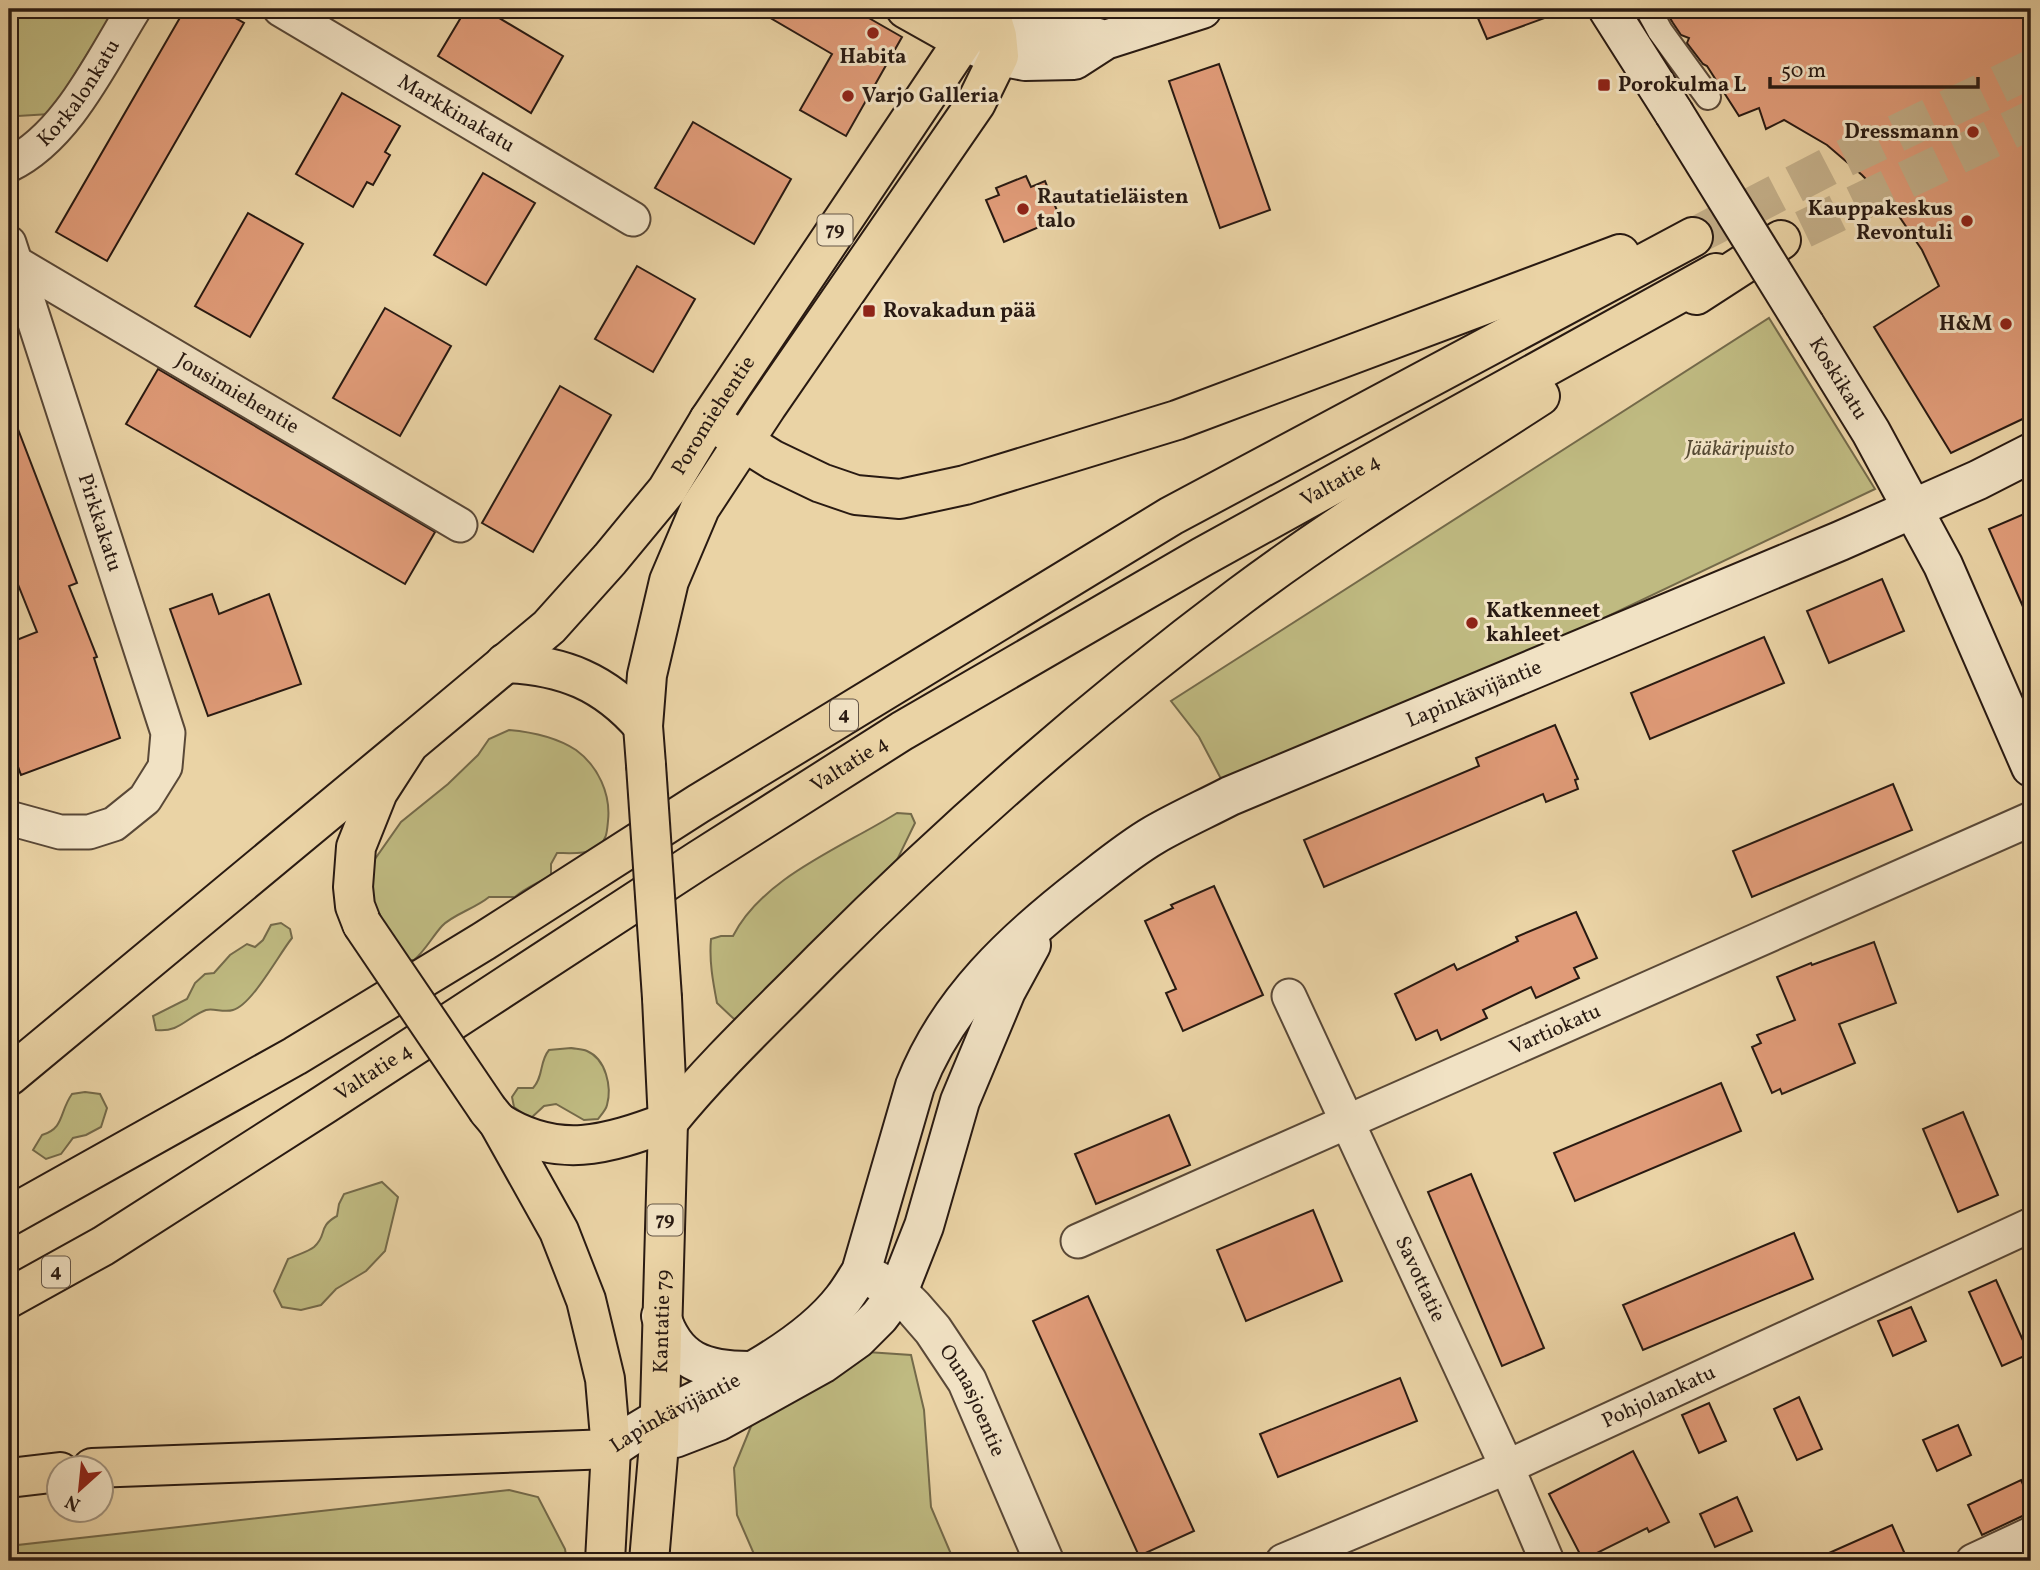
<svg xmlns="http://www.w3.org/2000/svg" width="2040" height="1570" font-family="Vollkorn,serif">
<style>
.green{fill:#bfba81;stroke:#746a4a;stroke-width:2}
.building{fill:#e09b78;stroke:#291a12;stroke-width:2}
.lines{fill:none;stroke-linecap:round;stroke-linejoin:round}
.trunk-tunnel{stroke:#c3ae88;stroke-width:38;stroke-dasharray:38 19;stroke-linecap:butt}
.pedestrian-casing{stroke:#594837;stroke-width:28}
.minor-casing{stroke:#594837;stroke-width:37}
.tertiary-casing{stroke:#594837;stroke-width:42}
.secondary-casing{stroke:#291a12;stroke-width:42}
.primary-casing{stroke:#291a12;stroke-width:42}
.trunk-casing{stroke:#291a12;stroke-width:42}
.pedestrian{stroke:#f1e2c4;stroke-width:24}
.minor{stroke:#f1e2c4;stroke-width:33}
.tertiary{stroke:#f1e2c4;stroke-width:38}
.secondary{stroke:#f1e2c4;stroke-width:38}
.primary{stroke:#ead3a5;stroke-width:38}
.trunk{stroke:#ead3a5;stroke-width:38}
.secondary-bridge-casing{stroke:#291a12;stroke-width:42;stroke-linecap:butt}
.primary-bridge-casing{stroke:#291a12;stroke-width:42;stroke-linecap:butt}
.secondary-bridge{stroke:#f1e2c4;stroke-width:38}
.primary-bridge{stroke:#ead3a5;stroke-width:38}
.poi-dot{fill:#8f2418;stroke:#f1e2c4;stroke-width:2.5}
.labels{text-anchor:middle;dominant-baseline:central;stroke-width:6;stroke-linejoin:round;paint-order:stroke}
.shield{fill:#f1e2c4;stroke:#655647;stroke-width:2}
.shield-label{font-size:19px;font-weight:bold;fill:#291a12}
.poi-label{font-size:21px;font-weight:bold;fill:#291a12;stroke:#f1e2c4;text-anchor:start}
.street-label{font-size:21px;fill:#291a12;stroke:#f1e2c4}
.park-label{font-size:21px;font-style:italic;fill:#564a33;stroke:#f1e2c4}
</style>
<rect width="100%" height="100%" fill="#ead3a5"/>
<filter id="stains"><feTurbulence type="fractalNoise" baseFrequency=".00286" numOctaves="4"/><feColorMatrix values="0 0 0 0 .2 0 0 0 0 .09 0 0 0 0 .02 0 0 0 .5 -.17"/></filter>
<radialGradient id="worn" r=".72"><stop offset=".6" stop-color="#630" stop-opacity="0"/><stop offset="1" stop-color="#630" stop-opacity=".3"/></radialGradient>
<g class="green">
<path d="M9 9H115L50 114 18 116 9 95Z"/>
<path d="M1769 318 1875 489 1230 796 1199 737 1171 701Z"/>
<path d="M509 730C532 732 556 737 576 750 598 766 611 794 608 821 607 831 607 839 599 846 590 855 570 853 557 853L551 864V875C539 883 526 887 515 897H489C476 908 452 915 442 926 432 937 425 951 414 960H402L373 920 368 879 375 859 401 822 448 784 478 755 489 739Z"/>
<path d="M897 813 911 814 915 823 897 860 748 1015 734 1019 717 1003C713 982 709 961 711 939L721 936H733C763 877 843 847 897 813Z"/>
<path d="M281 923 290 929 292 938C279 954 252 1005 233 1010 224 1013 214 1008 206 1010 187 1017 179 1033 156 1030L153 1016 187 999 195 983 205 974 214 973 230 955 247 944 255 947 263 940 271 925Z"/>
<path d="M571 1048C576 1049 582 1049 587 1051 606 1059 612 1087 607 1105 606 1110 601 1115 598 1119L584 1120 556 1104 544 1106 530 1119 514 1107 512 1097 518 1088H533C544 1076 539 1062 549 1050Z"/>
<path d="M85 1092 100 1094 107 1108 101 1127 86 1135 73 1138 61 1154 46 1159 33 1150 42 1135C65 1128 59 1112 72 1094Z"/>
<path d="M382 1182 398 1197 385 1251 366 1271 336 1289 321 1305 301 1310 282 1307 274 1291 288 1259C296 1255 308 1252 314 1247 328 1235 317 1227 337 1216L339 1204 344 1194Z"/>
<path d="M867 1352 911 1355 924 1410 931 1507 954 1561H757L737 1515 734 1468 754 1419Z"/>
<path d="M509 1490 538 1497 565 1549 567 1561H9V1546Z"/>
</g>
<g class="building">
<path d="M185 9H219L244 23 107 261 56 232Z"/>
<path d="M466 9H484L563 56 531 113 438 56Z"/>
<path d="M755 9H853L902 37 846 136 800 110 832 54Z"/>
<path d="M1474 9H1563L1564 11 1487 39Z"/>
<path d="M1669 9H2031V415L1951 453 1874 327 1939 286 1922 250 1892 206 1862 175 1827 145 1784 120 1766 129 1759 108 1739 116 1707 66 1703 64 1687 43 1689 38 1681 35 1673 23 1668 15Z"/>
<path d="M1219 64 1270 210 1220 228 1169 81Z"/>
<path d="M342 93 400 126 385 152 390 155 373 185 367 182 353 207 296 174Z"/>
<path d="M693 122 791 179 754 244 655 188Z"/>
<path d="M483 173 535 203 486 285 434 255Z"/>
<path d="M1026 176 1031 187 1045 181 1060 218 1004 242 986 200 999 195 996 188Z"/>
<path d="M248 213 303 244 250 337 195 306Z"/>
<path d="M637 266 695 299 653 372 595 339Z"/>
<path d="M385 308 451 346 400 436 333 398Z"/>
<path d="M158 369 435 532 405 584 126 424Z"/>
<path d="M560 386 611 415 533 552 482 523Z"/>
<path d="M9 411H11L77 583 69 586 97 657 94 658 120 738 21 775 9 742V643L37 632 9 562Z"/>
<path d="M2031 511V625L1989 529Z"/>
<path d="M1882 579 1904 631 1829 663 1807 611Z"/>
<path d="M212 594 219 614 269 594 301 684 208 716 170 609Z"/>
<path d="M1764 637 1784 683 1650 739 1631 693Z"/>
<path d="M1555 725 1578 779 1575 780 1578 789 1546 802 1543 794 1324 887 1304 840 1479 766 1476 758Z"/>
<path d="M1893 784 1912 830 1752 897 1733 851Z"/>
<path d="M1214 886 1263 995 1183 1031 1166 993 1176 989 1145 921 1173 908 1171 905Z"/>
<path d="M1576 912 1597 958 1574 968 1579 978 1536 998 1531 987 1483 1010 1487 1018 1441 1040 1437 1030 1416 1040 1395 994 1454 964 1457 970 1518 941 1516 937Z"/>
<path d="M1874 942 1896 1003 1839 1024 1855 1063 1782 1094 1780 1089 1772 1093 1752 1047 1761 1043 1757 1035 1795 1020 1777 977 1811 963 1812 965Z"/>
<path d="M1721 1083 1741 1131 1575 1201 1554 1153Z"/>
<path d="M1963 1112 1998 1195 1958 1212 1923 1129Z"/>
<path d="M1169 1115 1190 1165 1096 1204 1075 1154Z"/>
<path d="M1471 1174 1544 1348 1502 1366 1428 1192Z"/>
<path d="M1313 1210 1342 1281 1246 1321 1217 1250Z"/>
<path d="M1794 1233 1813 1279 1643 1350 1623 1305Z"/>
<path d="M1996 1280 2029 1354 2002 1366 1969 1292Z"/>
<path d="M1088 1296 1194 1531 1139 1556 1033 1321Z"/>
<path d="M1911 1307 1926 1341 1893 1356 1878 1321Z"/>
<path d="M1400 1378 1417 1421 1278 1477 1260 1434Z"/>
<path d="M1799 1397 1822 1449 1797 1460 1774 1409Z"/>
<path d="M1709 1403 1726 1441 1699 1453 1682 1415Z"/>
<path d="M1958 1425 1971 1455 1937 1471 1923 1440Z"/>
<path d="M1633 1451 1669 1522 1649 1532 1647 1528 1583 1560 1549 1494Z"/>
<path d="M2021 1480 2031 1502V1512L1982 1535 1968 1505Z"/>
<path d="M1737 1497 1752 1531 1715 1547 1700 1514Z"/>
<path d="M1892 1525 1908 1561H1811Z"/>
</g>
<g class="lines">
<g class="trunk-tunnel">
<path d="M1693 237 1843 159 2031 69"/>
<path d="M1752 254 2031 120"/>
</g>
<g class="pedestrian-casing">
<path id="pedestrian" d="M1648 9 1660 31 1708 97"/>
</g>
<g class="minor-casing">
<g id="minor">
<path id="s1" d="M280 9 633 219"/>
<path id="s2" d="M9 165C67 137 101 62 134 9"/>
<path id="s3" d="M9 243 168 733 165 767 145 799 114 824 89 832H60L9 818"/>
<path id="s4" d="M16 263 460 525"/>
<path id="s5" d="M1289 996 1507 1467 1547 1561"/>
<path id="s6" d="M1078 1241 2031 819"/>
<path id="s7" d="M1283 1561 1507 1467 2031 1225"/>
<path d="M1973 1561 2031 1534"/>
</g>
</g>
<g class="tertiary-casing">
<g id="tertiary">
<path id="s8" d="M861 1272 898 1292 913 1307 933 1330 967 1381 1044 1561"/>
</g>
</g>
<g class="secondary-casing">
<g id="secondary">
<path d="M1608 9 1674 113"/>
<path d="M1105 40 1056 26 1024 24 991 16 963 41 999 56 1025 61 1074 60 1105 40 1202 9"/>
<path id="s9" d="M1805 325 1871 432 1943 565 2031 767"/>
<path d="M661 1316C675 1361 704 1371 749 1371"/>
<path d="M675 1438 719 1421 822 1364 857 1339 879 1317 898 1292 924 1226 960 1101 1006 991 1031 945"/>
<path id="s10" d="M611 1449C627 1438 644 1427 661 1418 720 1389 802 1352 843 1299 850 1290 855 1281 861 1272L915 1086C948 1001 1014 940 1085 885 1107 868 1130 849 1154 835 1178 821 1205 809 1230 796L1840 541 1978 480 2031 453"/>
</g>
</g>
<g class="primary-casing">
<g id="primary">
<path d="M505 663C563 665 605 682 643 726"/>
<path d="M646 765 643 726 647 675 669 581 700 508 767 406 976 103 999 56 997 36 991 16 975 9"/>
<path id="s11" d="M362 924 355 906 353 887 356 847 378 792 409 744 549 627 610 559 667 490 709 420 963 41 906 9"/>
<path d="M488 1110 498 1122 559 1231 586 1300 605 1379 611 1449 605 1561"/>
<path d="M498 1122C558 1160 606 1145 668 1122"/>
<path id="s12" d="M649 1561 659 1444 668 1122 662 998"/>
</g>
</g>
<g class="trunk-casing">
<g id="trunk">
<path d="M1696 295 1781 240"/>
<path d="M709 420 773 460 821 483 856 495 900 499 965 485 1177 420 1620 254"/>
<path d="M9 1076 409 744"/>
<path d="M668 1122C715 1064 770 1013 822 960 954 828 1091 708 1240 596 1336 524 1440 461 1540 396"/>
<path d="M9 1216 295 1056 484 941 698 804 1171 516 1693 237"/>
<path id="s13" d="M9 1298 103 1246 325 1104 699 860 902 731 1202 557 1716 273"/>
<path d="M92 1468 611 1449"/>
<path d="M9 1478 60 1472"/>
</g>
</g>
<use href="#pedestrian" class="pedestrian"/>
<use href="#minor" class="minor"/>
<use href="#tertiary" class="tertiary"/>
<use href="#secondary" class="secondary"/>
<use href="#primary" class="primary"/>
<use href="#trunk" class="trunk"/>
<g class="secondary-bridge-casing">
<path id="secondary-bridge" d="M1674 113 1805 325"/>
</g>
<g class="primary-bridge-casing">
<g id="primary-bridge">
<path d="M646 765 662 998"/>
<path d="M362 924 488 1110"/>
</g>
</g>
<use href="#secondary-bridge" class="secondary-bridge"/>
<use href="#primary-bridge" class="primary-bridge"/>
</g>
<g class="poi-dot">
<circle cx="873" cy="33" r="7"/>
<rect x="1597" y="78" width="14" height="14" rx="3.5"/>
<circle cx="848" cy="96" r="7"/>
<circle cx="1973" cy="132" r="7"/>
<circle cx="1023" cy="209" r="7"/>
<circle cx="1967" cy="221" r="7"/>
<rect x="862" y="304" width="14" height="14" rx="3.5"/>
<circle cx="2006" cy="324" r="7"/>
<circle cx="1472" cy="623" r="7"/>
</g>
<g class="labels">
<g class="shield">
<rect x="817.5" y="214.5" width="35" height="31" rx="5"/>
<rect x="830" y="699.5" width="28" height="31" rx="5"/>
<rect x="647.5" y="1204.5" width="35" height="31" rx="5"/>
<rect x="42" y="1256.5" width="28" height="31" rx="5"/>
</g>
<g class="shield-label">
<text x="835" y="230">79</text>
<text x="844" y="715">4</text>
<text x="665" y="1220">79</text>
<text x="56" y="1272">4</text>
</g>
<g class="poi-label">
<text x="873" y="57" text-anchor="middle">Habita</text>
<text x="1618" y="85">Porokulma L</text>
<text x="862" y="96">Varjo Galleria</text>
<text x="1959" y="132" text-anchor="end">Dressmann</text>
<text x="1037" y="197">Rautatieläisten<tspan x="1037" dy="24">talo</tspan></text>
<text x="1953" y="209" text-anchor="end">Kauppakeskus<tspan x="1953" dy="24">Revontuli</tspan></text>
<text x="883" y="311">Rovakadun pää</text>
<text x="1992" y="324" text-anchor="end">H&amp;M</text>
<text x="1486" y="611">Katkenneet<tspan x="1486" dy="24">kahleet</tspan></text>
</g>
<g class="street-label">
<text stroke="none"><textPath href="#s2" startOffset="102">Korkalonkatu</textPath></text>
<text stroke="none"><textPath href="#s1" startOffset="205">Markkinakatu</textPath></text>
<text stroke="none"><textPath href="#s9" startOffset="63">Koskikatu</textPath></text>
<text stroke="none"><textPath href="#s4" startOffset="257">Jousimiehentie</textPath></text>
<text stroke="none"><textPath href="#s11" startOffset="646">Poromiehentie</textPath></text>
<text stroke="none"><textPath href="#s13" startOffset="1563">Valtatie 4</textPath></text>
<text stroke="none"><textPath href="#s3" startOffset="294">Pirkkakatu</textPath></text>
<text stroke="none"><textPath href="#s10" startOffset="1206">Lapinkävijäntie</textPath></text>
<text stroke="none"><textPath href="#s13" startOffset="996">Valtatie 4</textPath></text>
<text stroke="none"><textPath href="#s6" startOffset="522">Vartiokatu</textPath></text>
<text stroke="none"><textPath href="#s13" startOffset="429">Valtatie 4</textPath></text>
<text stroke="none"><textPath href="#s5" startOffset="312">Savottatie</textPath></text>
<text stroke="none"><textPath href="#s12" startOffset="240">Kantatie 79</textPath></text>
<text stroke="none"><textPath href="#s7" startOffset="410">Pohjolankatu</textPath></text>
<text stroke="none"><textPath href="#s8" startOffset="175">Ounasjoentie</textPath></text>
<text stroke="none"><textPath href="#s10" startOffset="74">Lapinkävijäntie</textPath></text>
</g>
<g class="park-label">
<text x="1740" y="449">Jääkäripuisto</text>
</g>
</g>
<rect width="2040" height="1570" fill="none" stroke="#ead3a5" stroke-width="35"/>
<rect x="10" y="10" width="2019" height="1549" fill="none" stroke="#291a12" stroke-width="3.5"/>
<rect x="18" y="18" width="2005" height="1535" fill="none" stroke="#291a12" stroke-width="2"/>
<g transform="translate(80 1489) rotate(207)"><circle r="33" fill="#f1e2c4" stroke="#a1927d" stroke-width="2"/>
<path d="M0-5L12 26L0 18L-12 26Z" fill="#8f2418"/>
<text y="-10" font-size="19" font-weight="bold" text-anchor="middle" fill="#291a12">N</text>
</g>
<path d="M1770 77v10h208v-10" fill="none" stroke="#291a12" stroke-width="3.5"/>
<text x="1781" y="77" font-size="21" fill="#291a12" stroke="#f1e2c4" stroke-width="5" paint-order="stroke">50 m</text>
<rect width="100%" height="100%" filter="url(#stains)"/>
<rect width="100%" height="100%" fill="url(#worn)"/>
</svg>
